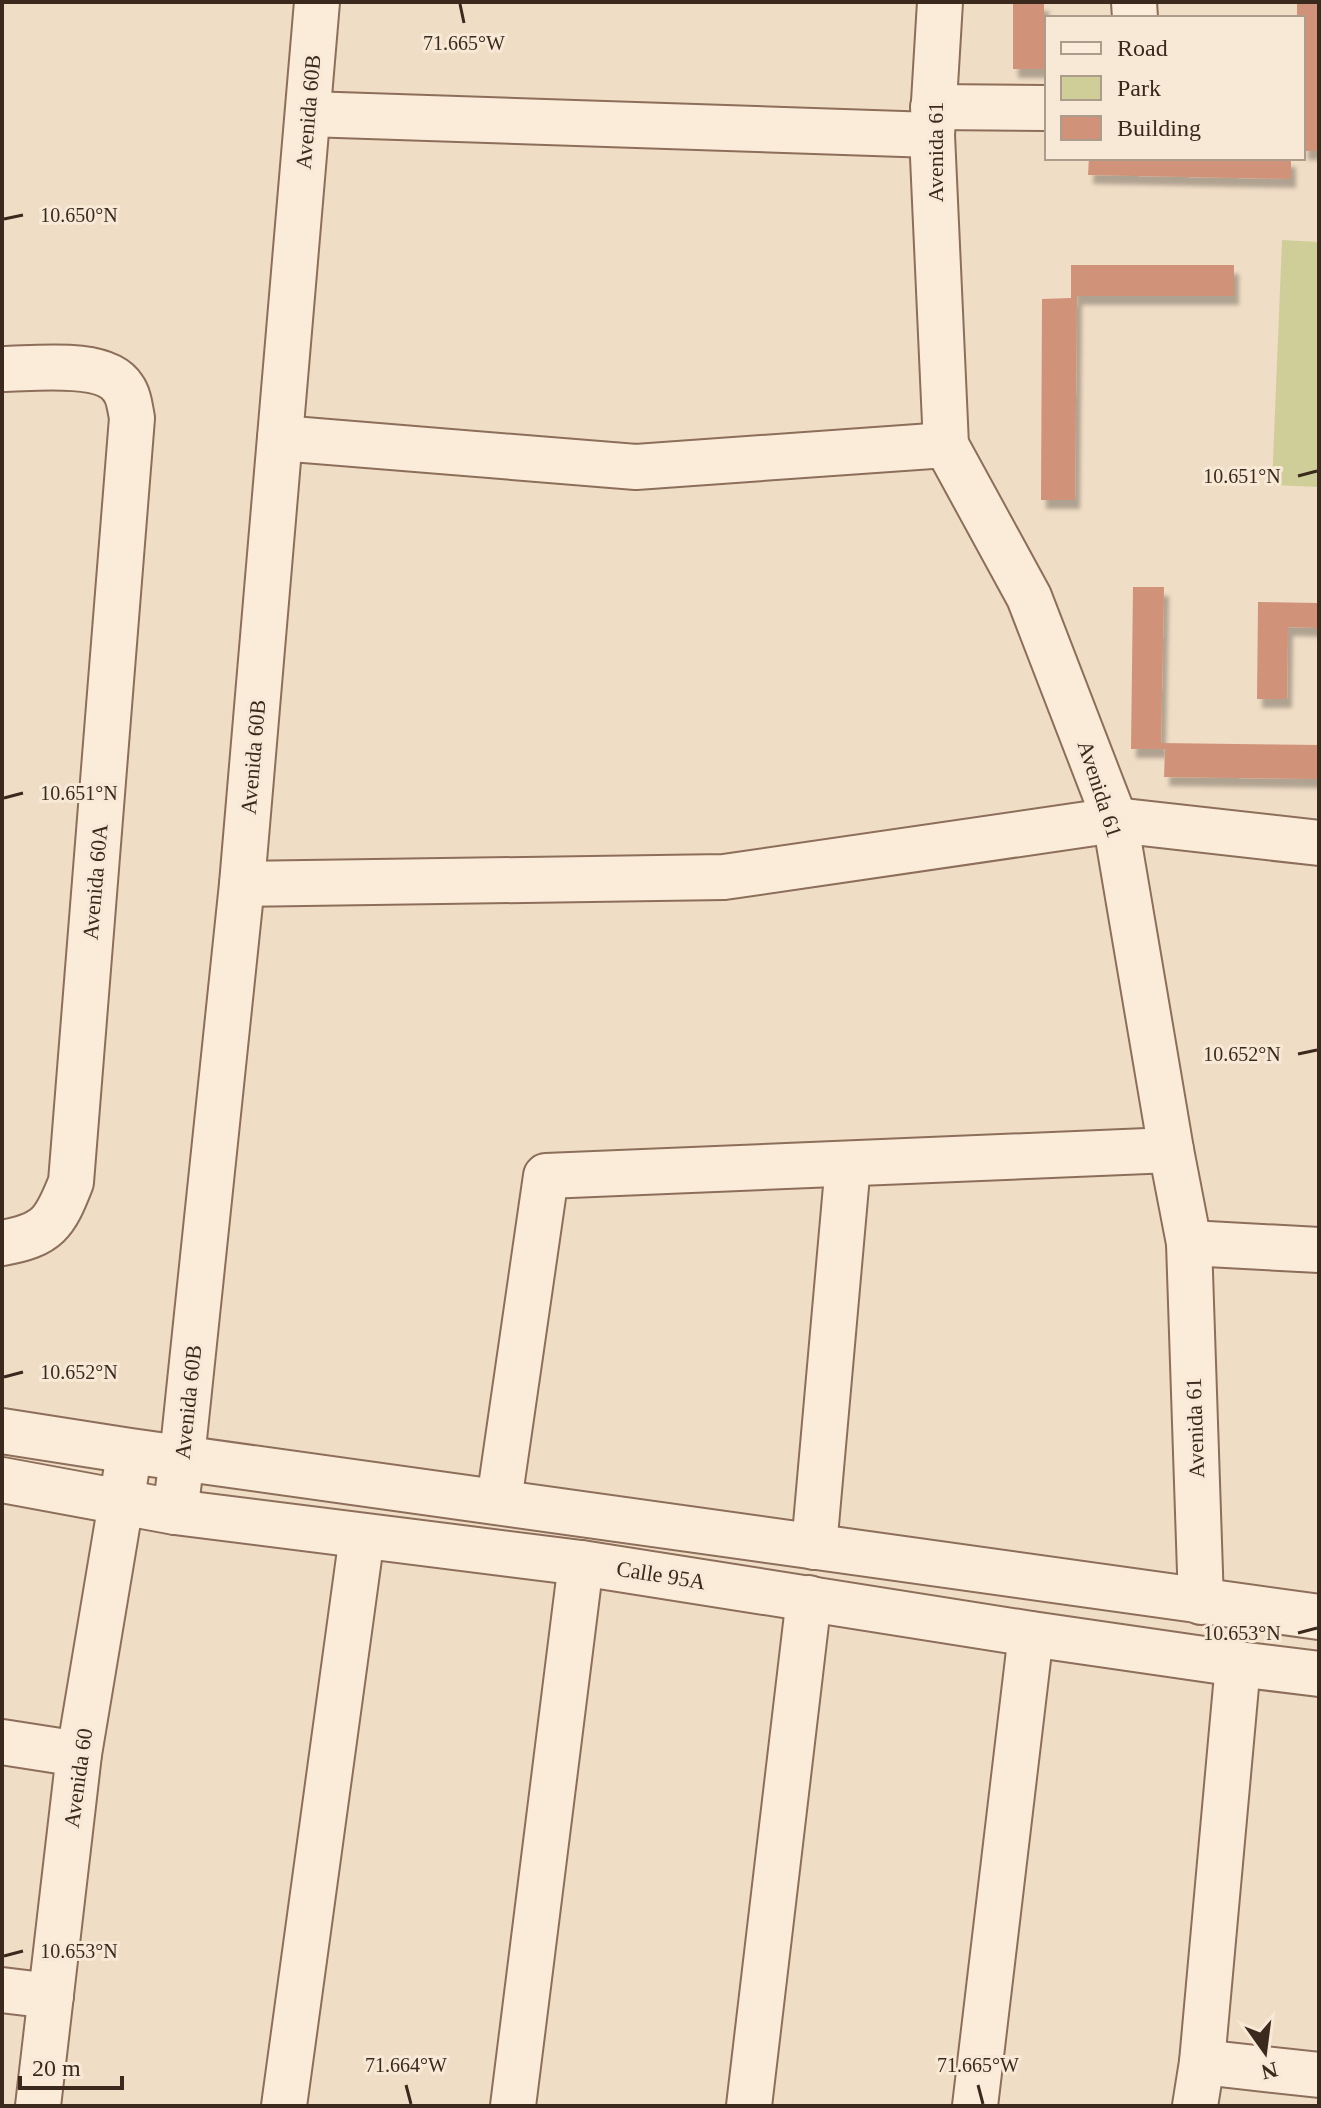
<svg xmlns="http://www.w3.org/2000/svg" width="1321" height="2108" font-family="Georgia,serif">
<style>
.green{fill:#cfce98}
.building{fill:#d09279;filter:url(#shadow)}
.lines{fill:none;stroke-linecap:round;stroke-linejoin:round}
.minor-casing{stroke:#8c6e5a;stroke-width:48}
.minor{stroke:#faecd9;stroke-width:44}
.ticks{fill:none;stroke:#3b291e;stroke-width:3}
.labels{text-anchor:middle;dominant-baseline:central;stroke-width:6;stroke-linejoin:round;paint-order:stroke}
.street-label{font-size:22px;fill:#3b291e;stroke:#f7e9d5}
.ticks-label{font-size:20px;text-anchor:middle;fill:#3b291e;stroke:#f7e9d5;stroke-width:6;stroke-linejoin:round;paint-order:stroke}
</style>
<defs>
<filter id="shadow"><feDropShadow dx="5" dy="9" stdDeviation="2" flood-color="#0004"/></filter>
</defs>
<rect width="100%" height="100%" fill="#f0ddc5"/>
<path class="green" d="M1282 240 1319 242V487L1272 485Z"/>
<g class="building">
<rect x="1013" y="2" width="31" height="67"/>
<path d="M1297 2H1319V151H1303V18H1297Z"/>
<path d="M1089 158H1291V179L1088 175Z"/>
<path d="M1071 265H1234V296H1077L1075 500H1041L1042 299 1071 298Z"/>
<path d="M1133 587H1164L1161 743 1319 745V779L1164 777 1165 749H1131Z"/>
<path d="M1258 602 1319 603V628L1288 627 1287 699H1257Z"/>
</g>
<g class="lines">
<g class="minor-casing">
<g id="minor">
<path d="M940 2 932 135 946 445 1029 597 1115 820 1171 1150 1189 1243 1201 1602"/>
<path d="M1134 2 1135 18"/>
<path d="M933 107 1047 108"/>
<path d="M308 114 932 135"/>
<path d="M2 369C33 369 105 359 123 388 129 396 130 408 132 418L71 1182C55 1223 48 1235 2 1243"/>
<path d="M280 438 636 467 946 445"/>
<path d="M242 884 724 877 1115 820 1319 843"/>
<path d="M1189 1243 1319 1250"/>
<path d="M2 1431 130 1451 1319 1617"/>
<path d="M2 1480 175 1512 581 1563 1031 1634 1238 1664 1319 1674"/>
<path d="M499 1501 546 1176 1171 1150"/>
<path d="M175 1512 182 1458 242 884 317 2"/>
<path d="M814 1547 848 1164"/>
<path d="M2 1742 79 1754"/>
<path d="M2 1990 51 1996"/>
<path d="M1202 2062 1319 2075"/>
<path d="M38 2106 79 1754 126 1473"/>
<path d="M284 2106 362 1536"/>
<path d="M513 2106 581 1563"/>
<path d="M749 2106 809 1598"/>
<path d="M975 2106 1031 1634"/>
<path d="M1195 2106 1202 2062 1238 1664"/>
</g>
</g>
<use href="#minor" class="minor"/>
</g>
<path class="ticks" d="M460 4 464 23M4 219 23 215M1298 476 1317 471M4 798 23 793M1298 1054 1317 1050M4 1377 23 1372M1298 1633 1317 1628M4 1956 23 1951M406 2085 411 2104M978 2085 983 2104"/>
<g class="labels">
<g class="street-label">
<text transform="translate(308 112) rotate(-85)">Avenida 60B</text>
<text transform="translate(935 152) rotate(-90)">Avenida 61</text>
<text transform="translate(253 757) rotate(-85)">Avenida 60B</text>
<text transform="translate(1100 789) rotate(72)">Avenida 61</text>
<text transform="translate(95 882) rotate(-85)">Avenida 60A</text>
<text transform="translate(188 1402) rotate(-84)">Avenida 60B</text>
<text transform="translate(1195 1428) rotate(-92)">Avenida 61</text>
<text transform="translate(661 1575) rotate(9)">Calle 95A</text>
<text transform="translate(78 1778) rotate(-82)">Avenida 60</text>
</g>
</g>
<g class="ticks-label">
<text x="464" y="50">71.665°W</text>
<text x="79" y="222">10.650°N</text>
<text x="1242" y="483">10.651°N</text>
<text x="79" y="800">10.651°N</text>
<text x="1242" y="1061">10.652°N</text>
<text x="79" y="1379">10.652°N</text>
<text x="1242" y="1640">10.653°N</text>
<text x="79" y="1958">10.653°N</text>
<text x="406" y="2072">71.664°W</text>
<text x="978" y="2072">71.665°W</text>
</g>
<rect width="1321" height="2108" fill="none" stroke="#3b291e" stroke-width="8"/>
<rect x="1045" y="16" width="260" height="144" fill="#f7e9d5" stroke="#ac9c8c" stroke-width="2"/>
<rect x="1061" y="42" width="40" height="12" fill="#faecd9" stroke="#ac9c8c" stroke-width="2"/>
<text x="1117" y="56" font-size="24" fill="#3b291e">Road</text>
<rect x="1061" y="76" width="40" height="24" fill="#cfce98" stroke="#ac9c8c" stroke-width="2"/>
<text x="1117" y="96" font-size="24" fill="#3b291e">Park</text>
<rect x="1061" y="116" width="40" height="24" fill="#d09279" stroke="#ac9c8c" stroke-width="2"/>
<text x="1117" y="136" font-size="24" fill="#3b291e">Building</text>
<g transform="translate(1265 2052) rotate(166)" stroke="#f7e9d5" stroke-width="6" paint-order="stroke">
<path d="M0-6L14 30L0 20L-14 30Z" fill="#3b291e"/>
<text y="-12" font-size="22" font-weight="bold" text-anchor="middle" fill="#3b291e">N</text>
</g>
<path d="M20 2076v12h102v-12" fill="none" stroke="#3b291e" stroke-width="4"/>
<text x="32" y="2076" font-size="24" fill="#3b291e" stroke="#f7e9d5" stroke-width="6" paint-order="stroke">20 m</text>
</svg>
